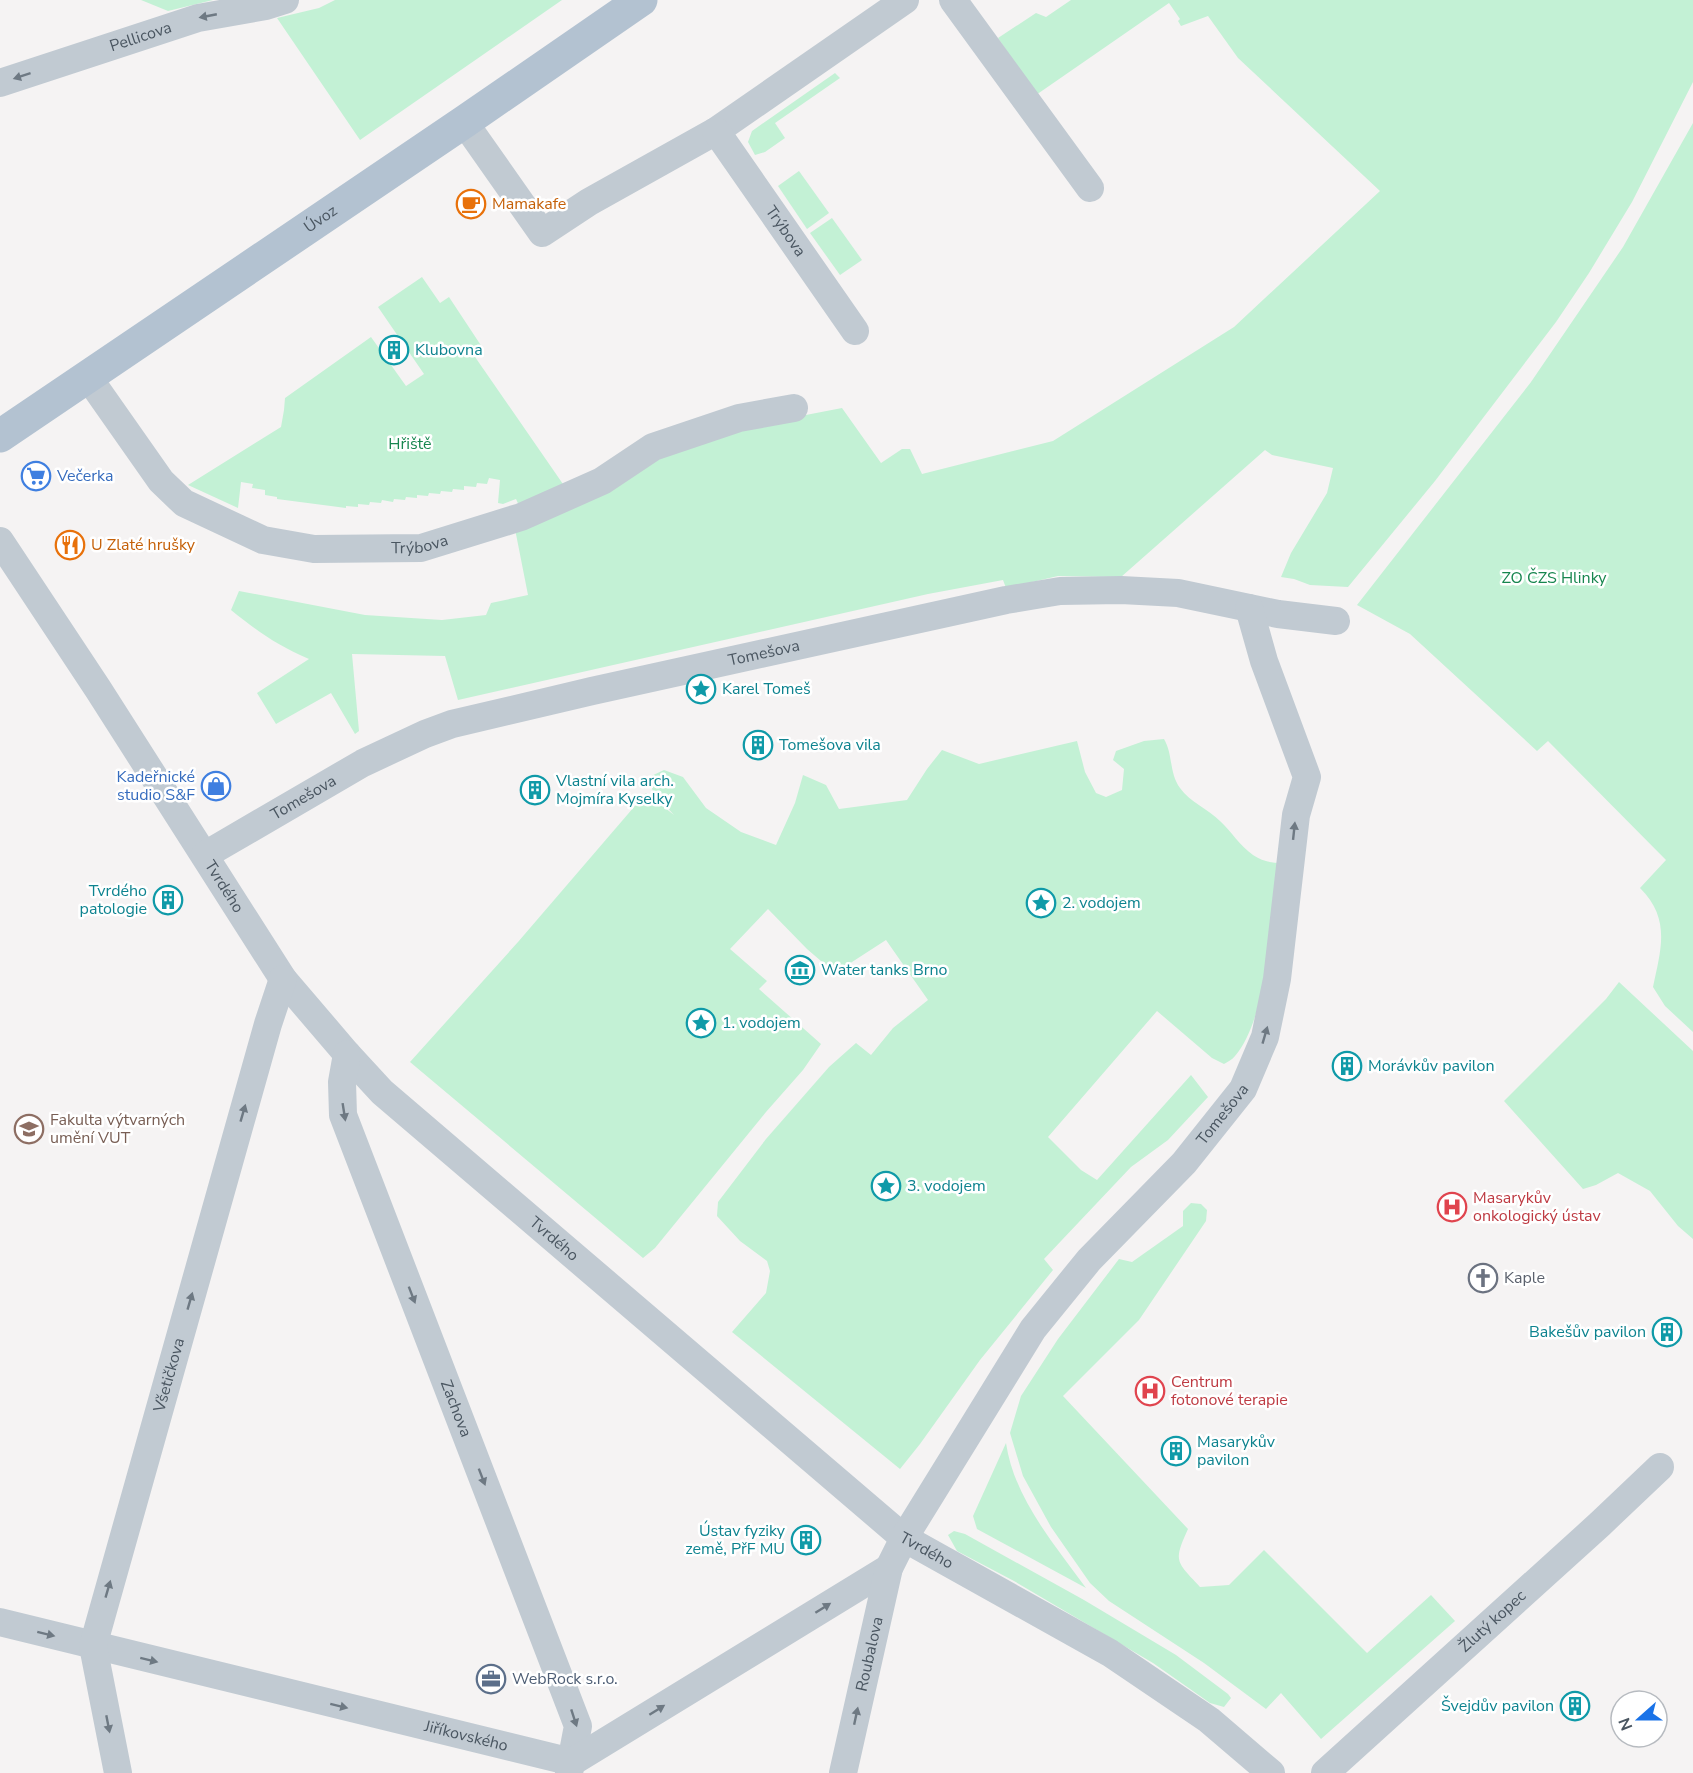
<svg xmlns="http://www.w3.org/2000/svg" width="1693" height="1773" font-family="'Nunito Sans',sans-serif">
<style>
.green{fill:#c3f1d5}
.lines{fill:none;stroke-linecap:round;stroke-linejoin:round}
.minor{stroke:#c1cad2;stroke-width:28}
.major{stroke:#b3c2d1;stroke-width:33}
.oneway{fill:#6e7983}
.labels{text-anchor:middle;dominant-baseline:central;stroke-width:5;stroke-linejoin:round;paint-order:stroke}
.street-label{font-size:16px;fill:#4a5661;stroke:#fff}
.food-label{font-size:16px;fill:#c56008;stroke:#fff;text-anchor:start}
.culture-label{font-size:16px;fill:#0d838f;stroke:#fff;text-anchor:start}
.park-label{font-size:16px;fill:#17864f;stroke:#fff}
.shop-label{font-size:16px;fill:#366cbe;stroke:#fff;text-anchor:start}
.education-label{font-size:16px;fill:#785e54;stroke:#fff;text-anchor:start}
.health-label{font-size:16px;fill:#be3a42;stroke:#fff;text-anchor:start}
.worship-label{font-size:16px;fill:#5b616d;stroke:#fff;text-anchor:start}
.service-label{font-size:16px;fill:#4e5e75;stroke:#fff;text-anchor:start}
</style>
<rect width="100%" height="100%" fill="#f5f3f3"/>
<g class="green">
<path d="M141 0H213L168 11Z"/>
<path d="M335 0H562L360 140 277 18 319 8Z"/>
<path d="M1071 0H1693V82L1632 202 1589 273 1556 322 1435 481 1348 587 1310 585 1294 579 1281 577 1291 553 1327 493 1333 468 1272 455 1265 450 1121 577 1058 576 1006 588 1003 580 928 594 458 700 445 656 352 654 359 731 355 734 331 693 276 724 257 693 309 659C278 646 257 631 231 610L239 591 365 615 442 620 486 615 491 603 528 595 515 529 659 457 734 429 842 408 881 463 902 449H910L922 474 1053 441 1234 327 1380 191 1238 58 1208 16 1181 26 1178 21 1180 19 1169 3 1036 95 998 38 1036 13 1046 17Z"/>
<path d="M835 73 840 78 775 123 785 138 765 152 755 155 748 142 752 131Z"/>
<path d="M1693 123V1032L1665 1006 1653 987C1661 949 1671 919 1640 888L1666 860 1548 741 1537 751 1410 634 1357 605 1531 382 1623 247Z"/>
<path d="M799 171 829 213 807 229 778 186Z"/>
<path d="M832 218 862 260 840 275 810 233Z"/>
<path d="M422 277 440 303 449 297 482 347 473 354 565 487 521 510 516 499 503 504 498 503 500 480 489 478 487 484 477 483 476 487 464 486V490L453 489 452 492 441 491 440 494 429 493 428 496 417 495V498L406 497 405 500 394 499 393 502 382 500 381 503 370 502 369 505 358 504V507L346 506V508L277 499V497L265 495V490L252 488 253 484 241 482 238 508 188 485 281 427 284 410 285 398 371 337 406 386 424 374 378 307Z"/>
<path d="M1164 739C1173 754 1169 773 1180 788 1190 802 1208 809 1220 821 1231 831 1240 846 1253 855 1260 860 1270 863 1279 863 1273 913 1268 1018 1235 1056 1232 1060 1227 1062 1224 1064L1212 1058 1157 1011 1048 1137 1081 1170 1097 1180 1191 1075 1208 1097 1168 1140 1131 1167 1044 1259 1053 1270 980 1360 920 1444 900 1469 732 1332 766 1293 770 1271 767 1261 740 1241 717 1216 718 1202 766 1139 829 1067 856 1043 871 1055 893 1028 928 1000 886 940 835 973 807 949 768 909 730 949 767 981 759 989 821 1044 803 1070 766 1112 655 1248 643 1258 410 1062 518 942 646 793 674 815 653 792 649 777 664 770 683 777 706 808 741 832 776 845 795 803 803 775 826 785 839 809 907 800 927 769 942 750 979 764 1077 741 1085 772 1096 793 1106 797 1122 790 1124 769 1113 760 1116 751 1144 741Z"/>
<path d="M1619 982 1693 1051V1239L1678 1226 1650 1191 1618 1173 1596 1185 1583 1189 1504 1101 1606 999Z"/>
<path d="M1191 1203 1201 1204 1207 1210 1206 1221 1139 1320 1063 1396 1188 1529C1173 1562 1176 1561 1200 1587L1229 1585 1264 1550 1367 1653 1431 1595 1455 1621 1321 1739 1281 1693 1266 1709 1204 1663 1109 1601 1090 1583 1051 1527 1023 1476 1010 1433 1021 1396 1058 1339 1119 1259 1132 1262 1183 1226V1211Z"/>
<path d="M1006 1443C1014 1498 1054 1544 1086 1588L977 1529 973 1516Z"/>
<path d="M954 1531 965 1534 1084 1600 1176 1655 1228 1694 1231 1698 1224 1707 1210 1703 1153 1663 1014 1581 957 1551 948 1535Z"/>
</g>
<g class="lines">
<g class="minor">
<path d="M953 0 1090 188"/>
<path id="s1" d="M0 83 198 18 266 6 285 0"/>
<path d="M464 122 542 233 589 202 716 131 905 0"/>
<path id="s2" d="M716 131 855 331"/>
<path id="s3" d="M88 377 161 481 184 503 263 540 314 549 421 548 521 517 602 481 653 447 739 418 794 408"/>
<path id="s4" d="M0 541 98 689 283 979 347 1054 382 1092 904 1538 1110 1653 1209 1720 1271 1773"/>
<path id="s5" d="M205 855 363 763 425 734 452 724 592 691 1006 600 1060 591 1121 590 1178 593 1278 614 1336 621"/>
<path id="s6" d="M347 1054 342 1082 343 1115 578 1726 569 1773"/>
<path id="s7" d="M0 1622 572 1762 889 1568"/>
<path id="s8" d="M118 1773 93 1646 268 1024 283 979"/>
<path id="s9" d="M843 1773 889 1568 904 1538 1033 1329 1089 1260 1184 1163 1243 1089 1265 1037 1277 979 1296 815 1307 777 1264 661 1249 608"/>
<path id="s10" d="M1325 1773 1600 1524 1660 1467"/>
</g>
<path class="major" id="s11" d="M0 436 464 122 641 0"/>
</g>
<defs><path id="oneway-solid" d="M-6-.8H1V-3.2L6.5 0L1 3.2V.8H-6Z" transform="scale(1.5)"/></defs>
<g class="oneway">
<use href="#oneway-solid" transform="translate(208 16) rotate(169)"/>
<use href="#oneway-solid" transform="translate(22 76) rotate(162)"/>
<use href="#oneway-solid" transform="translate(1294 831) rotate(-84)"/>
<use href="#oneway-solid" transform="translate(1265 1035) rotate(-74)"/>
<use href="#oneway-solid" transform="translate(344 1112) rotate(81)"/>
<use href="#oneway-solid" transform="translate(243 1113) rotate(-74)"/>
<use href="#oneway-solid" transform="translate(412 1295) rotate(69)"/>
<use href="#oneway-solid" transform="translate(190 1301) rotate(-74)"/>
<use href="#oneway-solid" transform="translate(482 1477) rotate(69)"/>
<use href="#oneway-solid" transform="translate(108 1589) rotate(-74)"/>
<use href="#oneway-solid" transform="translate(823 1608) rotate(-32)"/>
<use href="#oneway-solid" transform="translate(46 1634) rotate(14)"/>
<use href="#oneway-solid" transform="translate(149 1660) rotate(14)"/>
<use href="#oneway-solid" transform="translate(339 1706) rotate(14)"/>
<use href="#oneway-solid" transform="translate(657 1710) rotate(-32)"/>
<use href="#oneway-solid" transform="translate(856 1716) rotate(-78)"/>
<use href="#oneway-solid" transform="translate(574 1718) rotate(72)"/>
<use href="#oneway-solid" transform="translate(108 1724) rotate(79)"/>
</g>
<defs>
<g id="cafe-ring" transform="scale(1.5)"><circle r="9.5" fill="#fff" stroke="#e8710a" stroke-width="1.5"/><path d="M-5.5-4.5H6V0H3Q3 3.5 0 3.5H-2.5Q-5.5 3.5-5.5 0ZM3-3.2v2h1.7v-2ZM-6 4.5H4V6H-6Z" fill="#e8710a"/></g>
<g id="building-ring" transform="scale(1.5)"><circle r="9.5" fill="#fff" stroke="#0f9aa8" stroke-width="1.5"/><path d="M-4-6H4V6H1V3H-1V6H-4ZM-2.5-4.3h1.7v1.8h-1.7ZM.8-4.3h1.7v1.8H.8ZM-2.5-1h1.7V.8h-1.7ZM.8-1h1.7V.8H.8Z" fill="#0f9aa8"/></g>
<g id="supermarket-ring" transform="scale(1.5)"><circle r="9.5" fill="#fff" stroke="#3f7fe0" stroke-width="1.5"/><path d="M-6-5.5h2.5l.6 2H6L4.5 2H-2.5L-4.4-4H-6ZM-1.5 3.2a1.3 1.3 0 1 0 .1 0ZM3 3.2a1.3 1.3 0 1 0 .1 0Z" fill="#3f7fe0"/></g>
<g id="restaurant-ring" transform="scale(1.5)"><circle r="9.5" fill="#fff" stroke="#e8710a" stroke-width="1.5"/><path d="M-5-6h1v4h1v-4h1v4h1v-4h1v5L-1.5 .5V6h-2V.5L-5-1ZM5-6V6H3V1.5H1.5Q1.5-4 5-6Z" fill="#e8710a"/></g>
<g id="sight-ring" transform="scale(1.5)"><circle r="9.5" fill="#fff" stroke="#0f9aa8" stroke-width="1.5"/><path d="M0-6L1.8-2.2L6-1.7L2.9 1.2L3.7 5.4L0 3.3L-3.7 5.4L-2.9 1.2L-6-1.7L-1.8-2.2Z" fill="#0f9aa8"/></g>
<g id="shop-ring" transform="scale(1.5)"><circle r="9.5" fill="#fff" stroke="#3f7fe0" stroke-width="1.5"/><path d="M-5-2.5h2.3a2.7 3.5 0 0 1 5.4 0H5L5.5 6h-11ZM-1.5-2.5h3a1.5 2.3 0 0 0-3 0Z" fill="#3f7fe0"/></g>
<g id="museum-ring" transform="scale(1.5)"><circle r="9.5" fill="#fff" stroke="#0f9aa8" stroke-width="1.5"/><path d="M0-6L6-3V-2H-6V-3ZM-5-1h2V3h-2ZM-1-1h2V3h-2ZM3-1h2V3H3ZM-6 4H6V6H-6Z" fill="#0f9aa8"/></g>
<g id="university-ring" transform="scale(1.5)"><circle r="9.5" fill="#fff" stroke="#8d6e63" stroke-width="1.5"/><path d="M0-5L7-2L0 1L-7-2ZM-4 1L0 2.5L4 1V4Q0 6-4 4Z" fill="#8d6e63"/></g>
<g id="hospital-ring" transform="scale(1.5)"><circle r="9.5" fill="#fff" stroke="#e0444e" stroke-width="1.5"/><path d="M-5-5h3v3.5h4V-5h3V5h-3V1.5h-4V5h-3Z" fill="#e0444e"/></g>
<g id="church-ring" transform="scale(1.5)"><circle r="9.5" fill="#fff" stroke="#6b7280" stroke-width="1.5"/><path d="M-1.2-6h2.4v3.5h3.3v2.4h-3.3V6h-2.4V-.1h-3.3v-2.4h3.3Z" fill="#6b7280"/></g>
<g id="office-ring" transform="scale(1.5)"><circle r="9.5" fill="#fff" stroke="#5c6f8a" stroke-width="1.5"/><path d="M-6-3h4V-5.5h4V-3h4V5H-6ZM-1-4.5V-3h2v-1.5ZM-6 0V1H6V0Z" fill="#5c6f8a"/></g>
</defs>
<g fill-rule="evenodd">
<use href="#cafe-ring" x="471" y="204"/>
<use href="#building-ring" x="394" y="350"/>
<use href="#supermarket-ring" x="36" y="476"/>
<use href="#restaurant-ring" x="70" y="545"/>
<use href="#sight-ring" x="701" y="689"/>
<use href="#building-ring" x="758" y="745"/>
<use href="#shop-ring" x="216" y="786"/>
<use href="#building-ring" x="535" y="790"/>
<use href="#building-ring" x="168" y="900"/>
<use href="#sight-ring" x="1041" y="903"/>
<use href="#museum-ring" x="800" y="970"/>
<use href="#sight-ring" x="701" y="1023"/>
<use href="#building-ring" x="1347" y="1066"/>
<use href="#university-ring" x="29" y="1129"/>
<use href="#sight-ring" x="886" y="1186"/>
<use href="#hospital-ring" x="1452" y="1207"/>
<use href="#church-ring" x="1483" y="1278"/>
<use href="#building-ring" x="1667" y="1332"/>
<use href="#hospital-ring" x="1150" y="1391"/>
<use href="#building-ring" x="1176" y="1451"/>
<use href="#building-ring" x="806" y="1540"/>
<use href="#office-ring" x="491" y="1679"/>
<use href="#building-ring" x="1575" y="1706"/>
</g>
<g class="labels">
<g class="street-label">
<text stroke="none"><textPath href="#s1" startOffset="148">Pellicova</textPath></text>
<text stroke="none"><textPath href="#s11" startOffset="387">Úvoz</textPath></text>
<text stroke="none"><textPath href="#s2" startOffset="122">Trýbova</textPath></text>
<text stroke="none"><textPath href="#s3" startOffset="404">Trýbova</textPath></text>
<text stroke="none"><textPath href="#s5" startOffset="600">Tomešova</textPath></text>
<text stroke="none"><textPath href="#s5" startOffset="114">Tomešova</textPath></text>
<text stroke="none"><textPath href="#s4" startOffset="412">Tvrdého</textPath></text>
<text stroke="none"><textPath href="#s9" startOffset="776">Tomešova</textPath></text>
<text stroke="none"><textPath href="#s4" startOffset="898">Tvrdého</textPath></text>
<text stroke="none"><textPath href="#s8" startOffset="411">Všetičkova</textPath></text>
<text stroke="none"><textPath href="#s6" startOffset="376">Zachova</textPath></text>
<text stroke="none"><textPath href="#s4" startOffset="1384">Tvrdého</textPath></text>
<text stroke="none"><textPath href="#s10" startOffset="226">Žlutý kopec</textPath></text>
<text stroke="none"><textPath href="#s9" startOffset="122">Roubalova</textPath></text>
<text stroke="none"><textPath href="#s7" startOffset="480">Jiříkovského</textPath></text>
</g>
<g class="food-label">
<text x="492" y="204">Mamakafe</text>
<text x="91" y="545">U Zlaté hrušky</text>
</g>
<g class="culture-label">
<text x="415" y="350">Klubovna</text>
<text x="722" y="689">Karel Tomeš</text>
<text x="779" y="745">Tomešova vila</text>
<text x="556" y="781">Vlastní vila arch.<tspan x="556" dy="18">Mojmíra Kyselky</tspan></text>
<text x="147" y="891" text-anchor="end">Tvrdého<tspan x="147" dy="18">patologie</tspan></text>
<text x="1062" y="903">2. vodojem</text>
<text x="821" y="970">Water tanks Brno</text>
<text x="722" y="1023">1. vodojem</text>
<text x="1368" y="1066">Morávkův pavilon</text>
<text x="907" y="1186">3. vodojem</text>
<text x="1646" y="1332" text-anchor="end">Bakešův pavilon</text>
<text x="1197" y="1442">Masarykův<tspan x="1197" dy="18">pavilon</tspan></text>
<text x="785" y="1531" text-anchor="end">Ústav fyziky<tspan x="785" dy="18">země, PřF MU</tspan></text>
<text x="1554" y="1706" text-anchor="end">Švejdův pavilon</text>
</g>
<g class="park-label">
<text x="410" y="444">Hřiště</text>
<text x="1554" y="578">ZO ČZS Hlinky</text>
</g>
<g class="shop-label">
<text x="57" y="476">Večerka</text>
<text x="195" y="777" text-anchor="end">Kadeřnické<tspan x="195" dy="18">studio S&amp;F</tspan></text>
</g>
<g class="education-label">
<text x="50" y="1120">Fakulta výtvarných<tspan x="50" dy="18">umění VUT</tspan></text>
</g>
<g class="health-label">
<text x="1473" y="1198">Masarykův<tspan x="1473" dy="18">onkologický ústav</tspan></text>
<text x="1171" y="1382">Centrum<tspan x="1171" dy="18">fotonové terapie</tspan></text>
</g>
<g class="worship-label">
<text x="1504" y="1278">Kaple</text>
</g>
<g class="service-label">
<text x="512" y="1679">WebRock s.r.o.</text>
</g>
</g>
<g transform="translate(1639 1719) rotate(249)"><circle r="28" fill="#ffffff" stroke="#b7bbc0" stroke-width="1.5"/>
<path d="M0-4.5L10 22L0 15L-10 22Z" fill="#1a73e8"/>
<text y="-9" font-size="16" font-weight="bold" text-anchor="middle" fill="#4a5661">N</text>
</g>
</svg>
